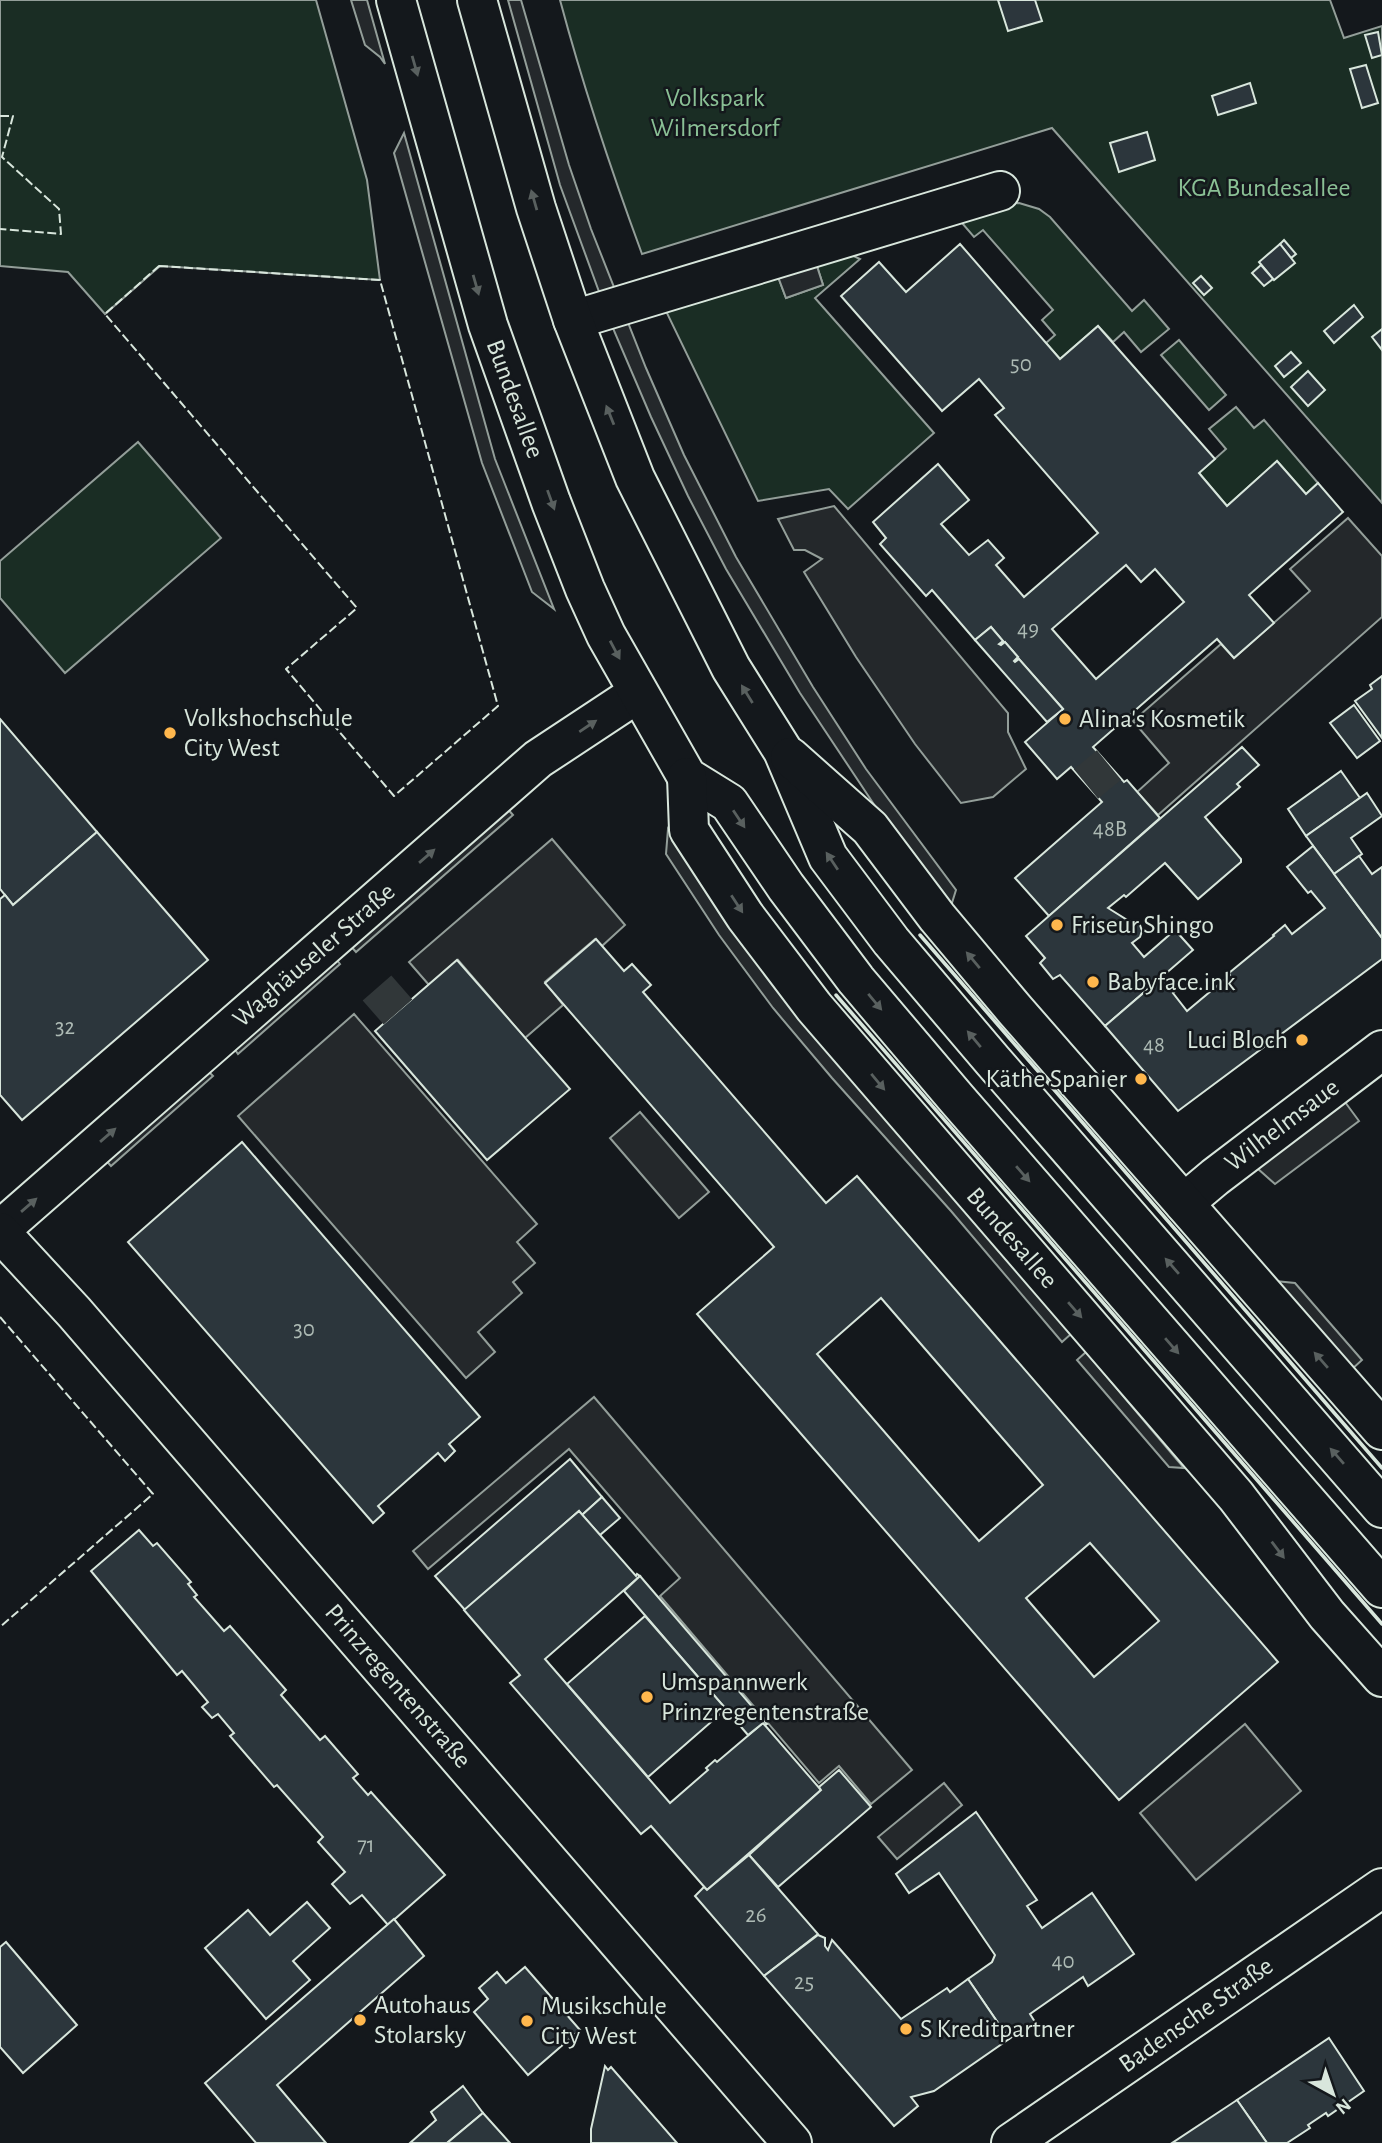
<svg xmlns="http://www.w3.org/2000/svg" width="1382" height="2143" font-family="'Alegreya Sans',sans-serif">
<style>
.green{fill:#1a2d24;stroke:#939e99;stroke-width:2}
.parking{fill:#24282b;stroke:#939e99;stroke-width:2}
.building{fill:#2c363c;stroke:#d8e6dc;stroke-width:2;fill-rule:evenodd}
.lines{fill:none;stroke-linecap:round;stroke-linejoin:round}
.minor-tunnel{stroke:#313739;stroke-width:38;stroke-dasharray:38 19;stroke-linecap:butt}
.minor-casing{stroke:#d8e6dc;stroke-width:42}
.major-casing{stroke:#d8e6dc;stroke-width:42}
.minor{stroke:#14181c;stroke-width:38}
.major{stroke:#14181c;stroke-width:38}
.fence{stroke:#d8e6dc;stroke-width:2;stroke-dasharray:9 3.5;stroke-linecap:butt}
.wall{stroke:#d8e6dc;stroke-width:3.5}
.oneway{fill:#59605f}
.poi-dot{fill:#ffb74d;stroke:#14181c;stroke-width:2.5}
.labels{text-anchor:middle;dominant-baseline:central;stroke-width:5;stroke-linejoin:round;paint-order:stroke}
.number-label{font-size:23px;fill:#adbab4}
.park-label{font-size:26px;fill:#8ac095;stroke:#14181c}
.street-label{font-size:26px;fill:#d8e6dc;stroke:#14181c}
.poi-label{font-size:26px;fill:#d8e6dc;stroke:#14181c;text-anchor:start}
</style>
<rect width="100%" height="100%" fill="#14181c"/>
<g class="green">
<path d="M0 0H316L367 180 380 280 160 266 105 314 68 272 0 266Z"/>
<path d="M560 0H1330L1344 38 1382 26V503L1052 128 642 254C611 170 583 86 560 0Z"/>
<path d="M1019 203 1039 209 1050 217 1132 311 1144 300 1169 329 1141 352 1124 332 1113 342 1098 326 1060 359 1046 343 1055 335 1042 320 1053 310 983 230 974 237 956 216 1007 204Z"/>
<path d="M845 252 860 259 815 298 934 433 848 509 829 489 758 501 664 307 777 274 786 298 823 285 815 260Z"/>
<path d="M1179 340 1226 395 1209 410 1161 355Z"/>
<path d="M1236 407 1254 428 1264 420 1318 483 1306 494 1277 461 1227 506 1199 473 1226 449 1209 429Z"/>
<path d="M138 442 221 538 65 673 0 598V561Z"/>
</g>
<g class="parking">
<path d="M351 0H367L385 64 380 57 365 45Z"/>
<path d="M508 0H521L569 165 591 229 646 368 684 455 736 557 813 687 866 769 956 890 951 906 883 818 800 693 726 569 688 496 651 417 609 319 560 185Z"/>
<path d="M404 133 495 459 554 609 532 592 482 463 394 153Z"/>
<path d="M815 260 823 285 786 298 777 274Z"/>
<path d="M834 506 1008 713V732L1026 769 993 797 961 803 915 744 856 657 804 572 822 559 805 550H794L778 519Z"/>
<path d="M1348 518 1382 556V617L1158 815 1137 792 1169 763 1133 721 1221 644 1234 658 1310 591 1290 569Z"/>
<path d="M505 806 513 815 356 952 348 943Z"/>
<path d="M668 829 731 926 1071 1334 1062 1342 951 1211 832 1078 773 1008 719 935 666 854Z"/>
<path d="M552 839 625 925 602 946 595 939 545 982 563 1005 525 1038 458 960 429 985 409 962Z"/>
<path d="M333 955 340 964 238 1054 231 1044Z"/>
<path d="M354 1014 537 1224 517 1242 535 1263 513 1282 522 1293 478 1332 495 1352 466 1378 238 1116Z"/>
<path d="M205 1068 213 1076 111 1166 103 1157Z"/>
<path d="M1345 1102 1359 1121 1275 1184 1257 1168Z"/>
<path d="M640 1112 709 1192 679 1218 610 1138Z"/>
<path d="M1275 1281 1295 1283 1362 1360 1351 1370Z"/>
<path d="M1086 1352 1184 1468 1169 1467 1077 1360Z"/>
<path d="M594 1397 912 1770 871 1804 839 1766 819 1783 660 1596 680 1578 569 1449 428 1569 413 1551Z"/>
<path d="M1245 1724 1301 1791 1196 1880 1140 1813Z"/>
<path d="M944 1783 962 1805 897 1859 878 1837Z"/>
</g>
<g class="building">
<path d="M998 0H1035L1042 21 1008 31Z"/>
<path d="M1378 32 1382 55 1372 58 1365 35Z"/>
<path d="M1366 65 1378 103 1362 108 1350 69Z"/>
<path d="M1250 83 1256 103 1218 115 1212 96Z"/>
<path d="M1147 132 1155 160 1119 172 1110 143Z"/>
<path d="M1284 240 1296 254 1291 258 1280 244Z"/>
<path d="M960 244 1060 359 1098 326 1215 459 1199 473 1227 506 1277 461 1306 494 1318 483 1343 512 1249 595 1274 623 1234 658 1217 639 1093 747 1124 782 1127 780 1160 818 1049 916 1015 878 1102 802 1071 767 1057 779 1025 742 1063 709 1019 659 1015 662 1014 661 1018 657 1005 642 1001 645 999 644 1003 641 991 627 975 640 932 590 926 596 880 544 886 538 873 522 938 464 969 500 941 524 969 555 988 540 1004 558 996 565 1024 597 1098 533 995 415 1004 408 979 379 942 411 841 296 879 262 906 292ZM1126 565 1141 582 1155 569 1184 602 1096 679 1052 629Z"/>
<path d="M1280 244 1295 263 1274 280 1259 262Z"/>
<path d="M1261 265 1273 279 1264 286 1252 273Z"/>
<path d="M1201 276 1212 288 1204 295 1193 283Z"/>
<path d="M1354 305 1363 317 1334 343 1324 331Z"/>
<path d="M1382 329V350L1372 337Z"/>
<path d="M1291 352 1301 363 1284 377 1275 366Z"/>
<path d="M1308 371 1325 390 1308 406 1291 387Z"/>
<path d="M991 627 1003 641 999 644 1001 645 1005 642 1018 657 1014 661 1015 662 1019 659 1063 709 1047 722 975 640Z"/>
<path d="M1382 676V738L1355 701 1372 689 1370 685Z"/>
<path d="M1354 705 1380 741 1357 758 1330 723Z"/>
<path d="M0 719 97 832 13 905 0 889Z"/>
<path d="M1242 747 1259 765 1237 784 1240 787 1205 817 1241 859V862L1198 899 1165 863 1126 897 1124 895 1108 908 1129 921 1136 922 1140 925 1142 931 1140 937 1132 943 1144 957 1175 930 1193 950 1105 1026 1060 975 1053 979 1040 963 1045 958 1026 936Z"/>
<path d="M1341 771 1360 798 1306 836 1288 809Z"/>
<path d="M1367 793 1382 816 1351 838 1362 854 1334 874 1306 836Z"/>
<path d="M97 832 208 960 22 1120 0 1095V899L5 895 13 905Z"/>
<path d="M1313 846 1382 938V959L1178 1111 1105 1026 1162 977 1175 991 1173 993 1187 1011 1230 975 1229 973 1274 936 1273 935 1285 925 1292 934 1325 908 1311 891 1308 893 1287 867Z"/>
<path d="M1359 856 1372 874 1382 867V938L1334 874Z"/>
<path d="M596 939 624 971 632 964 651 985 643 992 826 1203 857 1176 1278 1662 1119 1800 697 1314 774 1247 545 983ZM881 1298 1043 1485 979 1541 817 1354ZM1090 1543 1159 1621 1094 1677 1026 1598Z"/>
<path d="M457 960 570 1089 487 1160 375 1031Z"/>
<path d="M242 1142 480 1417 449 1444 455 1451 445 1461 438 1453 378 1506 384 1513 373 1523 128 1242Z"/>
<path d="M570 1459 602 1497 582 1515 579 1511 465 1610 435 1576Z"/>
<path d="M602 1497 620 1518 600 1535 582 1515Z"/>
<path d="M579 1511 636 1576 637 1574 640 1576 545 1659 670 1803 708 1770 706 1768 715 1760 717 1762 763 1723 821 1790 707 1890 651 1826 641 1834 510 1683 520 1675 464 1610Z"/>
<path d="M139 1530 153 1546 157 1543 191 1582 188 1584 197 1595 194 1597 224 1631 230 1626 286 1690 281 1695 320 1740 325 1736 358 1774 353 1778 368 1795 371 1792 445 1875 388 1925 362 1895 350 1904 332 1884 345 1872 318 1842 323 1837 277 1785 274 1787 230 1736 234 1733 218 1714 212 1718 202 1707 208 1702 182 1671 177 1675 91 1571Z"/>
<path d="M640 1576 767 1724 765 1725 763 1723 748 1735 624 1591Z"/>
<path d="M645 1616 726 1709 648 1777 567 1684Z"/>
<path d="M839 1770 871 1807 778 1887 749 1855 821 1790 819 1787Z"/>
<path d="M976 1812 1037 1900 1027 1906 1042 1928 1092 1893 1134 1954 1088 1986 1083 1977 1030 2014 1035 2022 1009 2039 968 1979 992 1962 995 1955 939 1873 909 1893 896 1874Z"/>
<path d="M749 1855 818 1934 764 1976 695 1896 704 1887 707 1890Z"/>
<path d="M307 1902 330 1928 293 1961 310 1980 266 2019 205 1948 248 1910 270 1935Z"/>
<path d="M394 1919 424 1956 277 2085 326 2143H256L205 2083Z"/>
<path d="M818 1935 825 1938V1946L828 1950 832 1940 901 2019 947 1988 950 1992 968 1979 1009 2039 934 2091 911 2097 918 2106 894 2126 764 1976Z"/>
<path d="M6 1942 77 2025 23 2073 0 2047V1947Z"/>
<path d="M525 1967 580 2030 528 2075 474 2012 488 1999 479 1988 497 1972 506 1983Z"/>
<path d="M1329 2038 1364 2091 1328 2116 1326 2113 1308 2125 1310 2128 1287 2143H1267L1237 2100Z"/>
<path d="M605 2066 608 2070 611 2067 677 2143H591V2129Z"/>
<path d="M463 2086 483 2113 447 2143H410L436 2120 431 2112Z"/>
<path d="M1237 2100 1267 2143H1172Z"/>
<path d="M483 2113 510 2143H447Z"/>
</g>
<g class="lines">
<g class="minor-tunnel">
<path d="M1086 784 1109 765"/>
<path d="M377 988 398 1012"/>
</g>
<g class="minor-casing">
<g id="minor">
<path d="M573 320 1000 191"/>
<path d="M1184 1203 1215 1177 1382 1050"/>
<path d="M0 1230 538 759 638 693"/>
<path d="M0 1232 74 1312 792 2143"/>
<path d="M1011 2143 1382 1888"/>
</g>
</g>
<g class="major-casing">
<g id="major">
<path d="M396 0 488 325 551 502 585 589 606 635 687 777 729 803 786 887 856 980 956 1098 1382 1588"/>
<path d="M477 0 536 208 573 320 635 478 731 668 783 751 828 857 891 941 993 1061 1382 1508"/>
<path d="M790 757 870 828 937 917 1015 1010 1382 1430"/>
<path d="M687 777 689 830 745 916 814 1007 1236 1496 1327 1615 1382 1677"/>
</g>
</g>
<use href="#minor" class="minor"/>
<use href="#major" class="major"/>
<g class="fence">
<path d="M0 116H13L2 157 59 209 61 234 0 229"/>
<path d="M159 266 380 280 498 706 394 796 286 669 357 608 105 314Z"/>
<path d="M0 1317 153 1494 0 1627"/>
</g>
<g class="wall">
<path d="M920 935 1382 1468"/>
<path d="M836 995 1382 1624"/>
</g>
</g>
<defs><path id="oneway-solid" d="M-6-.8H1V-3.2L6.5 0L1 3.2V.8H-6Z" transform="scale(1.75)"/></defs>
<g class="oneway">
<use href="#oneway-solid" transform="translate(415 66) rotate(74)"/>
<use href="#oneway-solid" transform="translate(534 200) rotate(-106)"/>
<use href="#oneway-solid" transform="translate(476 285) rotate(74)"/>
<use href="#oneway-solid" transform="translate(610 415) rotate(-112)"/>
<use href="#oneway-solid" transform="translate(551 500) rotate(70)"/>
<use href="#oneway-solid" transform="translate(615 650) rotate(62)"/>
<use href="#oneway-solid" transform="translate(747 694) rotate(-122)"/>
<use href="#oneway-solid" transform="translate(588 726) rotate(-34)"/>
<use href="#oneway-solid" transform="translate(739 819) rotate(56)"/>
<use href="#oneway-solid" transform="translate(427 856) rotate(-41)"/>
<use href="#oneway-solid" transform="translate(832 861) rotate(-124)"/>
<use href="#oneway-solid" transform="translate(737 904) rotate(57)"/>
<use href="#oneway-solid" transform="translate(973 960) rotate(-130)"/>
<use href="#oneway-solid" transform="translate(875 1002) rotate(50)"/>
<use href="#oneway-solid" transform="translate(974 1039) rotate(-130)"/>
<use href="#oneway-solid" transform="translate(878 1082) rotate(50)"/>
<use href="#oneway-solid" transform="translate(108 1135) rotate(-41)"/>
<use href="#oneway-solid" transform="translate(1023 1174) rotate(49)"/>
<use href="#oneway-solid" transform="translate(29 1205) rotate(-41)"/>
<use href="#oneway-solid" transform="translate(1172 1266) rotate(-131)"/>
<use href="#oneway-solid" transform="translate(1075 1310) rotate(49)"/>
<use href="#oneway-solid" transform="translate(1172 1346) rotate(49)"/>
<use href="#oneway-solid" transform="translate(1321 1360) rotate(-131)"/>
<use href="#oneway-solid" transform="translate(1337 1456) rotate(-131)"/>
<use href="#oneway-solid" transform="translate(1278 1550) rotate(53)"/>
</g>
<g class="poi-dot">
<circle cx="1065" cy="719" r="7"/>
<circle cx="170" cy="733" r="7"/>
<circle cx="1057" cy="925" r="7"/>
<circle cx="1093" cy="982" r="7"/>
<circle cx="1302" cy="1040" r="7"/>
<circle cx="1141" cy="1079" r="7"/>
<circle cx="647" cy="1697" r="7"/>
<circle cx="360" cy="2020" r="7"/>
<circle cx="527" cy="2021" r="7"/>
<circle cx="906" cy="2029" r="7"/>
</g>
<g class="labels">
<g class="number-label">
<text x="1021" y="364">50</text>
<text x="1028" y="629">49</text>
<text x="1110" y="829">48B</text>
<text x="65" y="1027">32</text>
<text x="1154" y="1045">48</text>
<text x="304" y="1329">30</text>
<text x="366" y="1845">71</text>
<text x="756" y="1915">26</text>
<text x="1063" y="1961">40</text>
<text x="804" y="1982">25</text>
</g>
<g class="park-label">
<text x="715" y="98">Volkspark<tspan x="715" dy="30">Wilmersdorf</tspan></text>
<text x="1264" y="188">KGA Bundesallee</text>
</g>
<g class="street-label">
<text transform="translate(515 399) rotate(70)">Bundesallee</text>
<text transform="translate(314 955) rotate(-41)">Waghäuseler Straße</text>
<text transform="translate(1282 1125) rotate(-37)">Wilhelmsaue</text>
<text transform="translate(1012 1238) rotate(49)">Bundesallee</text>
<text transform="translate(398 1686) rotate(49)">Prinzregentenstraße</text>
<text transform="translate(1196 2015) rotate(-35)">Badensche Straße</text>
</g>
<g class="poi-label">
<text x="184" y="718">Volkshochschule<tspan x="184" dy="30">City West</tspan></text>
<text x="1079" y="719">Alina's Kosmetik</text>
<text x="1071" y="925">Friseur Shingo</text>
<text x="1107" y="982">Babyface.ink</text>
<text x="1288" y="1040" text-anchor="end">Luci Bloch</text>
<text x="1127" y="1079" text-anchor="end">Käthe Spanier</text>
<text x="661" y="1682">Umspannwerk<tspan x="661" dy="30">Prinzregentenstraße</tspan></text>
<text x="374" y="2005">Autohaus<tspan x="374" dy="30">Stolarsky</tspan></text>
<text x="541" y="2006">Musikschule<tspan x="541" dy="30">City West</tspan></text>
<text x="920" y="2029">S Kreditpartner</text>
</g>
</g>
<g transform="translate(1333 2094) rotate(140)" stroke="#14181c" stroke-width="5" paint-order="stroke">
<path d="M0-5L12 26L0 18L-12 26Z" fill="#d8e6dc"/>
<text y="-10" font-size="19" font-weight="bold" text-anchor="middle" fill="#d8e6dc">N</text>
</g>
</svg>
